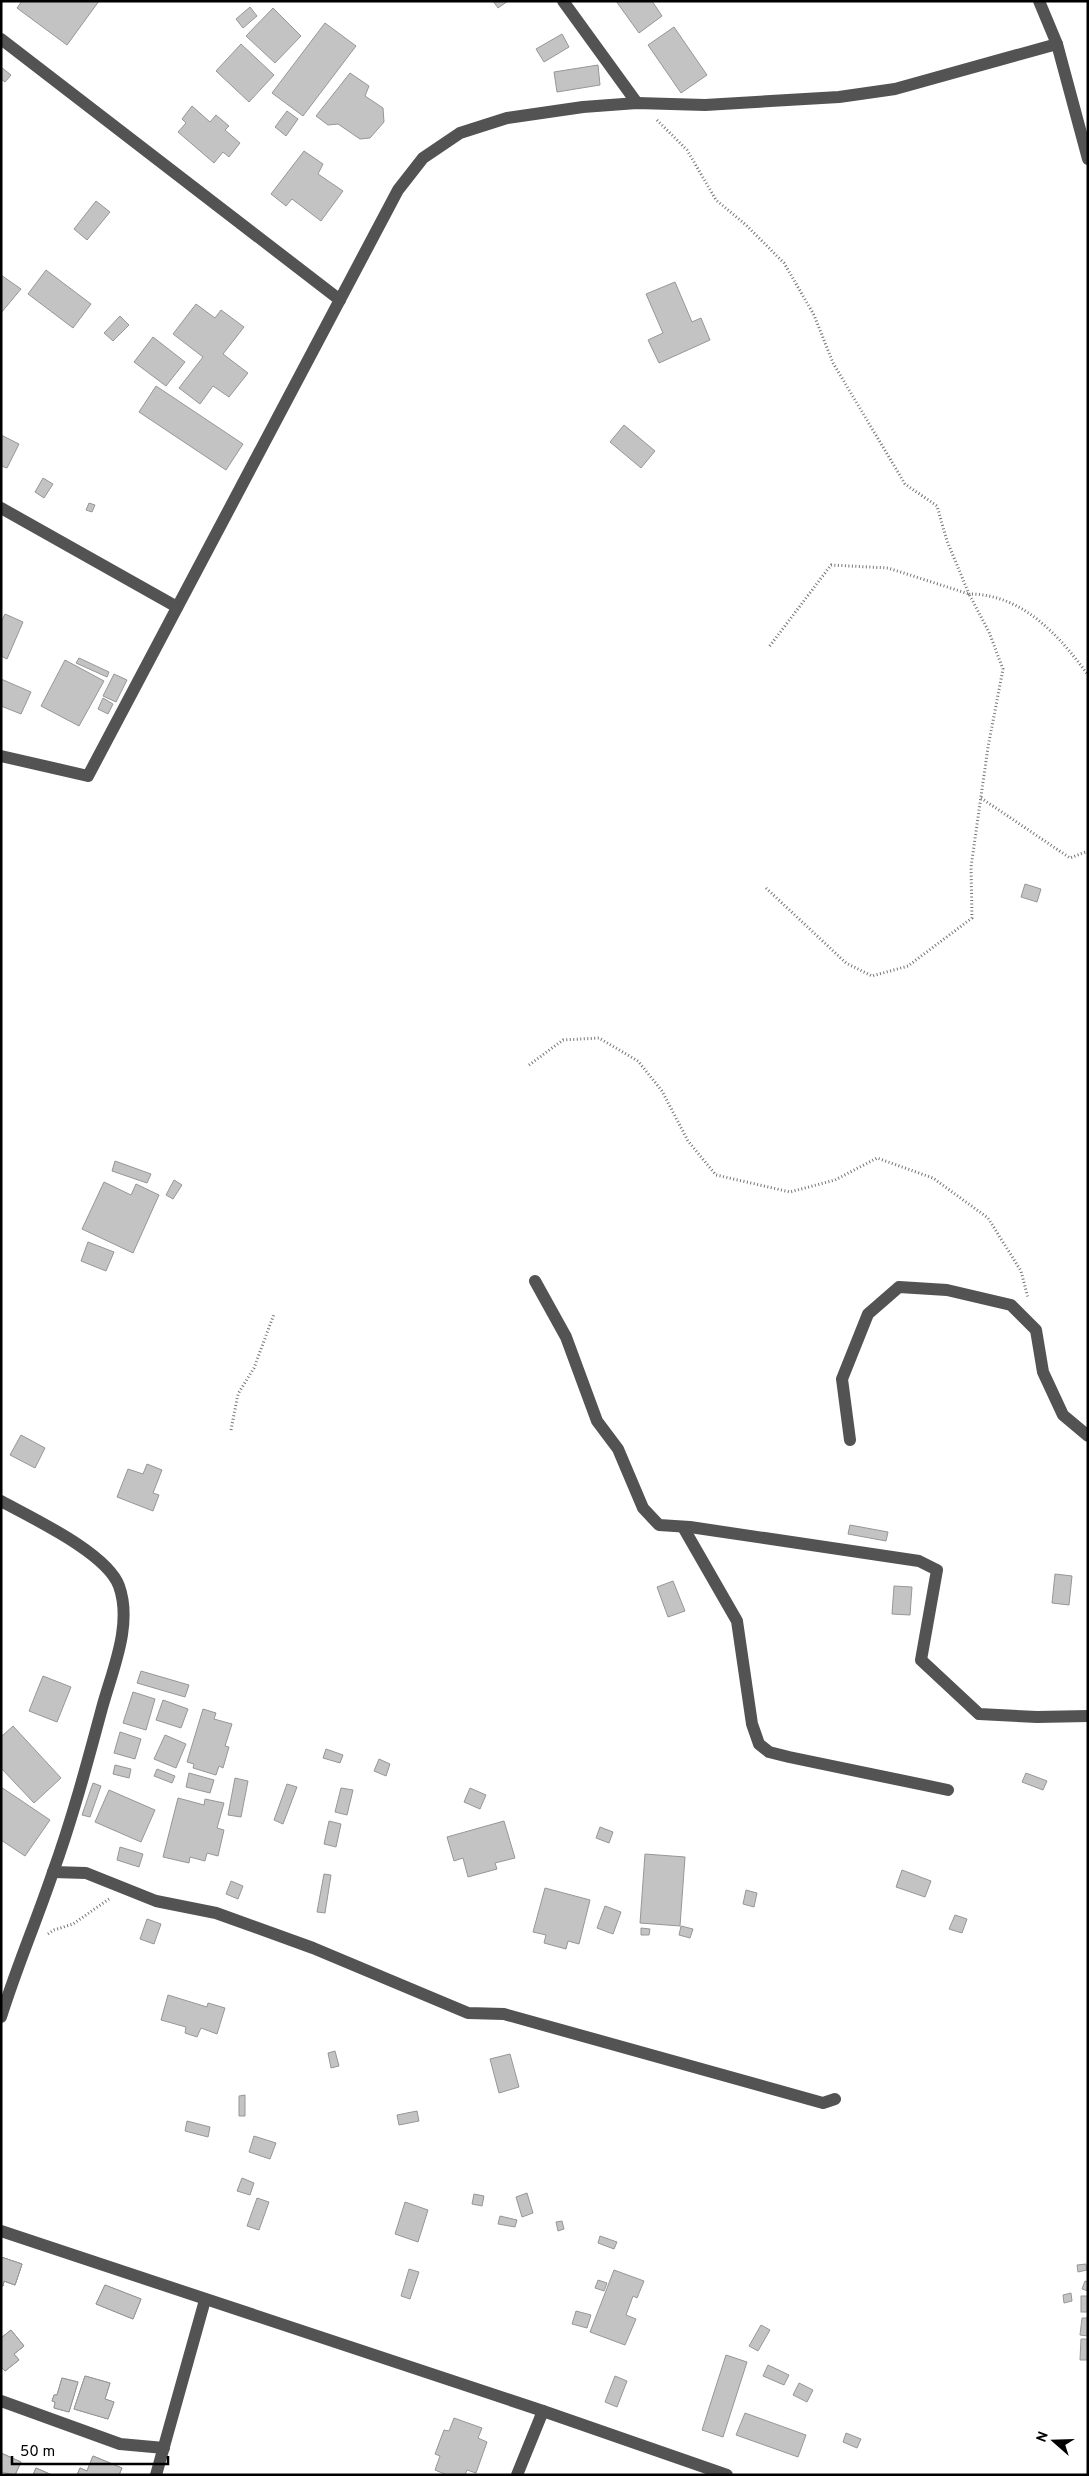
<svg xmlns="http://www.w3.org/2000/svg" width="1089" height="2476" font-family="Overpass,sans-serif">
<style>
.building{fill:#c3c3c3;stroke:#979797}
.lines{fill:none;stroke-linecap:round;stroke-linejoin:round}
.path{stroke:#757575;stroke-width:3;stroke-dasharray:1 2.5;stroke-linecap:butt}
.minor{stroke:#535353;stroke-width:12}
</style>
<rect width="100%" height="100%" fill="#fff"/>
<g class="building">
<path d="M22 1H99L67 45 17 8Z"/>
<path d="M493 1H508L498 8Z"/>
<path d="M616 1H652L662 16 639 33Z"/>
<path d="M250 7 257 16 243 28 236 19Z"/>
<path d="M273 8 301 36 275 63 246 36Z"/>
<path d="M325 23 356 46 303 116 272 93Z"/>
<path d="M674 27 707 75 681 93 648 45Z"/>
<path d="M562 34 569 47 544 62 536 49Z"/>
<path d="M241 44 274 75 249 102 216 71Z"/>
<path d="M598 65 600 85 557 92 554 72Z"/>
<path d="M1 67 11 75 5 82 1 79Z"/>
<path d="M350 73 369 86 365 96 383 108 384 122 370 138 360 139 338 124 328 125 316 116Z"/>
<path d="M192 106 210 122 216 115 229 126 225 130 240 143 229 157 223 152 214 163 178 132 186 123 182 119Z"/>
<path d="M287 111 298 119 286 136 275 127Z"/>
<path d="M304 151 323 164 318 174 343 191 321 221 292 199 286 206 271 194Z"/>
<path d="M96 201 110 212 87 240 74 229Z"/>
<path d="M46 270 91 304 73 328 28 294Z"/>
<path d="M1 275 21 289 1 313Z"/>
<path d="M675 282 692 322 701 318 710 340 659 363 648 340 663 333 646 294Z"/>
<path d="M196 304 215 318 221 310 244 327 223 354 248 373 229 397 213 386 200 404 179 388 203 357 173 334Z"/>
<path d="M120 316 129 325 113 341 104 333Z"/>
<path d="M153 337 185 362 166 386 134 362Z"/>
<path d="M156 386 243 444 226 470 139 412Z"/>
<path d="M624 425 655 451 641 468 610 442Z"/>
<path d="M1 435 19 444 7 468 1 466Z"/>
<path d="M43 478 53 484 44 498 35 492Z"/>
<path d="M89 503 95 505 92 512 86 510Z"/>
<path d="M5 614 23 622 7 659 1 656V622Z"/>
<path d="M79 658 109 672 107 677 76 663Z"/>
<path d="M65 660 104 681 79 726 41 706Z"/>
<path d="M114 674 127 680 116 702 103 696Z"/>
<path d="M1 679 31 692 21 714 1 706Z"/>
<path d="M103 698 113 704 108 714 98 709Z"/>
<path d="M1025 884 1041 889 1037 902 1021 897Z"/>
<path d="M115 1161 151 1174 147 1183 112 1171Z"/>
<path d="M174 1180 182 1185 173 1199 166 1195Z"/>
<path d="M104 1182 131 1195 136 1184 159 1195 133 1253 82 1229Z"/>
<path d="M88 1242 114 1252 106 1271 81 1261Z"/>
<path d="M21 1435 45 1448 35 1468 10 1455Z"/>
<path d="M147 1464 162 1470 153 1493 159 1495 153 1511 117 1497 128 1469 143 1474Z"/>
<path d="M850 1525 888 1532 886 1541 848 1534Z"/>
<path d="M1055 1574 1072 1576 1069 1605 1052 1603Z"/>
<path d="M673 1581 685 1611 668 1617 657 1587Z"/>
<path d="M894 1586 912 1587 910 1615 892 1614Z"/>
<path d="M141 1671 189 1685 185 1697 137 1683Z"/>
<path d="M43 1676 71 1687 57 1722 29 1711Z"/>
<path d="M133 1692 155 1699 146 1730 123 1723Z"/>
<path d="M163 1700 188 1709 181 1728 156 1720Z"/>
<path d="M203 1709 216 1713 214 1719 232 1724 225 1746 229 1747 223 1768 219 1766 216 1775 193 1768 194 1764 187 1762Z"/>
<path d="M13 1726 61 1778 34 1803 1 1768V1737Z"/>
<path d="M120 1732 141 1739 135 1759 114 1753Z"/>
<path d="M165 1735 186 1744 176 1768 154 1759Z"/>
<path d="M326 1749 343 1755 340 1763 323 1758Z"/>
<path d="M379 1759 390 1764 386 1776 374 1771Z"/>
<path d="M115 1765 131 1769 129 1778 113 1774Z"/>
<path d="M157 1769 175 1776 172 1783 154 1776Z"/>
<path d="M189 1773 214 1780 210 1793 186 1787Z"/>
<path d="M1026 1773 1047 1781 1043 1790 1022 1782Z"/>
<path d="M235 1778 248 1781 241 1817 228 1815Z"/>
<path d="M93 1783 101 1786 90 1817 82 1815Z"/>
<path d="M287 1784 297 1787 283 1824 274 1820Z"/>
<path d="M1 1787 50 1820 25 1856 1 1840Z"/>
<path d="M341 1788 353 1790 347 1815 335 1812Z"/>
<path d="M470 1788 486 1795 480 1809 464 1802Z"/>
<path d="M109 1790 155 1810 141 1842 95 1822Z"/>
<path d="M178 1798 204 1805 205 1799 224 1803 217 1828 224 1830 218 1856 207 1853 205 1861 190 1857 189 1863 163 1857Z"/>
<path d="M329 1821 341 1824 336 1847 324 1844Z"/>
<path d="M504 1821 515 1858 495 1863 497 1869 468 1877 463 1858 454 1861 447 1837Z"/>
<path d="M600 1827 613 1832 609 1843 596 1838Z"/>
<path d="M120 1847 143 1854 139 1867 117 1860Z"/>
<path d="M645 1854 685 1857 680 1926 640 1923Z"/>
<path d="M902 1870 931 1881 925 1897 896 1887Z"/>
<path d="M324 1874 331 1875 325 1913 317 1912Z"/>
<path d="M231 1881 243 1886 238 1899 226 1894Z"/>
<path d="M545 1888 590 1900 579 1944 568 1941 566 1949 544 1943 546 1935 533 1932Z"/>
<path d="M746 1890 757 1893 754 1907 743 1904Z"/>
<path d="M605 1906 621 1912 613 1934 597 1928Z"/>
<path d="M955 1915 967 1919 962 1933 949 1929Z"/>
<path d="M147 1919 161 1924 154 1944 140 1939Z"/>
<path d="M681 1926 693 1929 690 1938 679 1935Z"/>
<path d="M641 1928 650 1929 649 1935H641Z"/>
<path d="M168 1995 207 2007 208 2003 225 2008 217 2034 201 2028 197 2037 185 2033 186 2027 161 2020Z"/>
<path d="M335 2051 339 2066 331 2068 328 2053Z"/>
<path d="M510 2054 519 2087 499 2093 490 2059Z"/>
<path d="M245 2095V2116H239V2096Z"/>
<path d="M417 2111 419 2121 399 2125 397 2115Z"/>
<path d="M187 2121 210 2127 208 2137 185 2131Z"/>
<path d="M254 2136 276 2143 270 2159 249 2152Z"/>
<path d="M242 2178 254 2183 250 2195 237 2191Z"/>
<path d="M527 2193 533 2213 522 2217 516 2197Z"/>
<path d="M474 2194 484 2196 482 2206 472 2204Z"/>
<path d="M257 2198 269 2202 259 2230 247 2226Z"/>
<path d="M405 2202 428 2210 418 2242 395 2234Z"/>
<path d="M500 2216 517 2220 515 2227 498 2224Z"/>
<path d="M562 2221 564 2229 558 2231 556 2222Z"/>
<path d="M600 2236 617 2242 614 2249 598 2243Z"/>
<path d="M1 2257 22 2264 15 2285 4 2281 3 2286H1Z"/>
<path d="M1 2257 22 2264 15 2285 4 2281 3 2286H1Z"/>
<path d="M1 2257 22 2264 15 2285 4 2281 3 2286H1Z"/>
<path d="M1086 2264 1087 2270 1078 2272 1077 2265Z"/>
<path d="M409 2269 419 2272 410 2299 401 2296Z"/>
<path d="M614 2270 644 2281 637 2298 633 2296 626 2315 636 2319 625 2345 590 2332Z"/>
<path d="M598 2280 607 2283 604 2291 595 2288Z"/>
<path d="M1085 2281 1088 2282V2291L1082 2289Z"/>
<path d="M105 2285 141 2299 133 2319 96 2304Z"/>
<path d="M105 2285 141 2299 133 2319 96 2304Z"/>
<path d="M1071 2293 1072 2301 1064 2303 1063 2295Z"/>
<rect x="1081" y="2296" width="7" height="16"/>
<path d="M576 2311 591 2315 587 2328 572 2324Z"/>
<path d="M1082 2318H1088V2336L1080 2335Z"/>
<path d="M761 2325 770 2330 758 2351 749 2346Z"/>
<path d="M11 2330 24 2346 14 2354 19 2360 5 2371 1 2367V2338Z"/>
<path d="M11 2330 24 2346 14 2354 19 2360 5 2371 1 2367V2338Z"/>
<path d="M1081 2339H1088V2360H1080Z"/>
<path d="M726 2355 747 2362 723 2437 702 2430Z"/>
<path d="M768 2365 789 2375 784 2385 763 2376Z"/>
<path d="M85 2376 110 2383 105 2399 114 2402 108 2419 74 2409Z"/>
<path d="M85 2376 110 2383 105 2399 114 2402 108 2419 74 2409Z"/>
<path d="M615 2376 627 2381 617 2407 605 2402Z"/>
<path d="M62 2378 78 2382 69 2412 54 2408 55 2402 52 2401 54 2395H57Z"/>
<path d="M62 2378 78 2382 69 2412 54 2408 55 2402 52 2401 54 2395H57Z"/>
<path d="M799 2383 813 2390 807 2402 793 2395Z"/>
<path d="M745 2413 806 2435 798 2457 736 2435Z"/>
<path d="M454 2418 482 2428 478 2438 487 2442 476 2473 467 2470 465 2475H447L435 2470 440 2456 435 2454 444 2430 449 2431Z"/>
<path d="M846 2433 861 2439 857 2448 843 2442Z"/>
<path d="M1 2453 21 2462 15 2475 1 2472Z"/>
<path d="M1 2453 21 2462 15 2475 1 2472Z"/>
<path d="M93 2456 122 2468 119 2475H77L80 2468 87 2471Z"/>
<path d="M93 2456 122 2468 119 2475H77L80 2468 87 2471Z"/>
<path d="M36 2468 52 2475H33Z"/>
<path d="M36 2468 52 2475H33Z"/>
</g>
<g class="lines">
<g class="path">
<path d="M657 120 687 150 716 200 746 225 784 263 814 315 833 363 905 484 937 506 947 541 969 594C1022 594 1059 635 1088 675"/>
<path d="M981 798 1070 858 1088 851"/>
<path d="M766 888 846 963 872 976 908 966 972 918 971 867 988 747 1003 669 989 632 969 594 888 568 831 565 769 647"/>
<path d="M529 1065 563 1040 599 1038 638 1061 662 1091 688 1141 716 1175 790 1192 835 1180 877 1158 933 1178 988 1218 1021 1271 1028 1298"/>
<path d="M231 1430 238 1394 254 1368 274 1314"/>
<path d="M48 1934 54 1930 73 1924 109 1899"/>
</g>
<g class="minor">
<path d="M563 1 637 103"/>
<path d="M1039 1 1057 44 1088 159"/>
<path d="M1 39 340 300"/>
<path d="M1 508 177 607"/>
<path d="M1 756 88 776 398 190 423 158 460 133 507 118 583 107 637 103 705 105 839 97 895 89 1057 44"/>
<path d="M535 1281 566 1337 597 1421 618 1449 643 1508 659 1525 690 1527 919 1561 937 1570 921 1660 979 1714 1037 1717 1088 1716"/>
<path d="M850 1440 842 1379 868 1314 899 1287 947 1290 1011 1305 1036 1330 1043 1372 1063 1415 1088 1436"/>
<path d="M1 1501C32 1518 107 1553 119 1586 133 1625 112 1671 102 1708 87 1764 72 1820 52 1875 36 1922 16 1969 1 2017"/>
<path d="M683 1527 737 1621 752 1724 759 1744 769 1752 789 1757 948 1790"/>
<path d="M53 1872 86 1873 156 1901 216 1913 313 1948 468 2013 504 2014 823 2103 835 2099"/>
<path d="M1 2231 543 2411 727 2475"/>
<path d="M1 2401 120 2444 164 2448"/>
<path d="M156 2475 205 2300"/>
<path d="M517 2475 543 2411"/>
</g>
</g>
<rect width="1089" height="2476" fill="none" stroke="#000000" stroke-width="5"/>
<g transform="translate(1054 2441) rotate(290)" stroke="#ffffff" stroke-width="4" paint-order="stroke">
<path d="M0-4L9 19L0 12L-9 19Z" fill="#000000"/>
<text y="-8" font-size="14" font-weight="bold" text-anchor="middle" fill="#000000">N</text>
</g>
<path d="M12 2456v8h156v-8" fill="none" stroke="#000000" stroke-width="2.5"/>
<text x="20" y="2456" font-size="15" fill="#000000" stroke="#ffffff" stroke-width="4" paint-order="stroke">50 m</text>
</svg>
